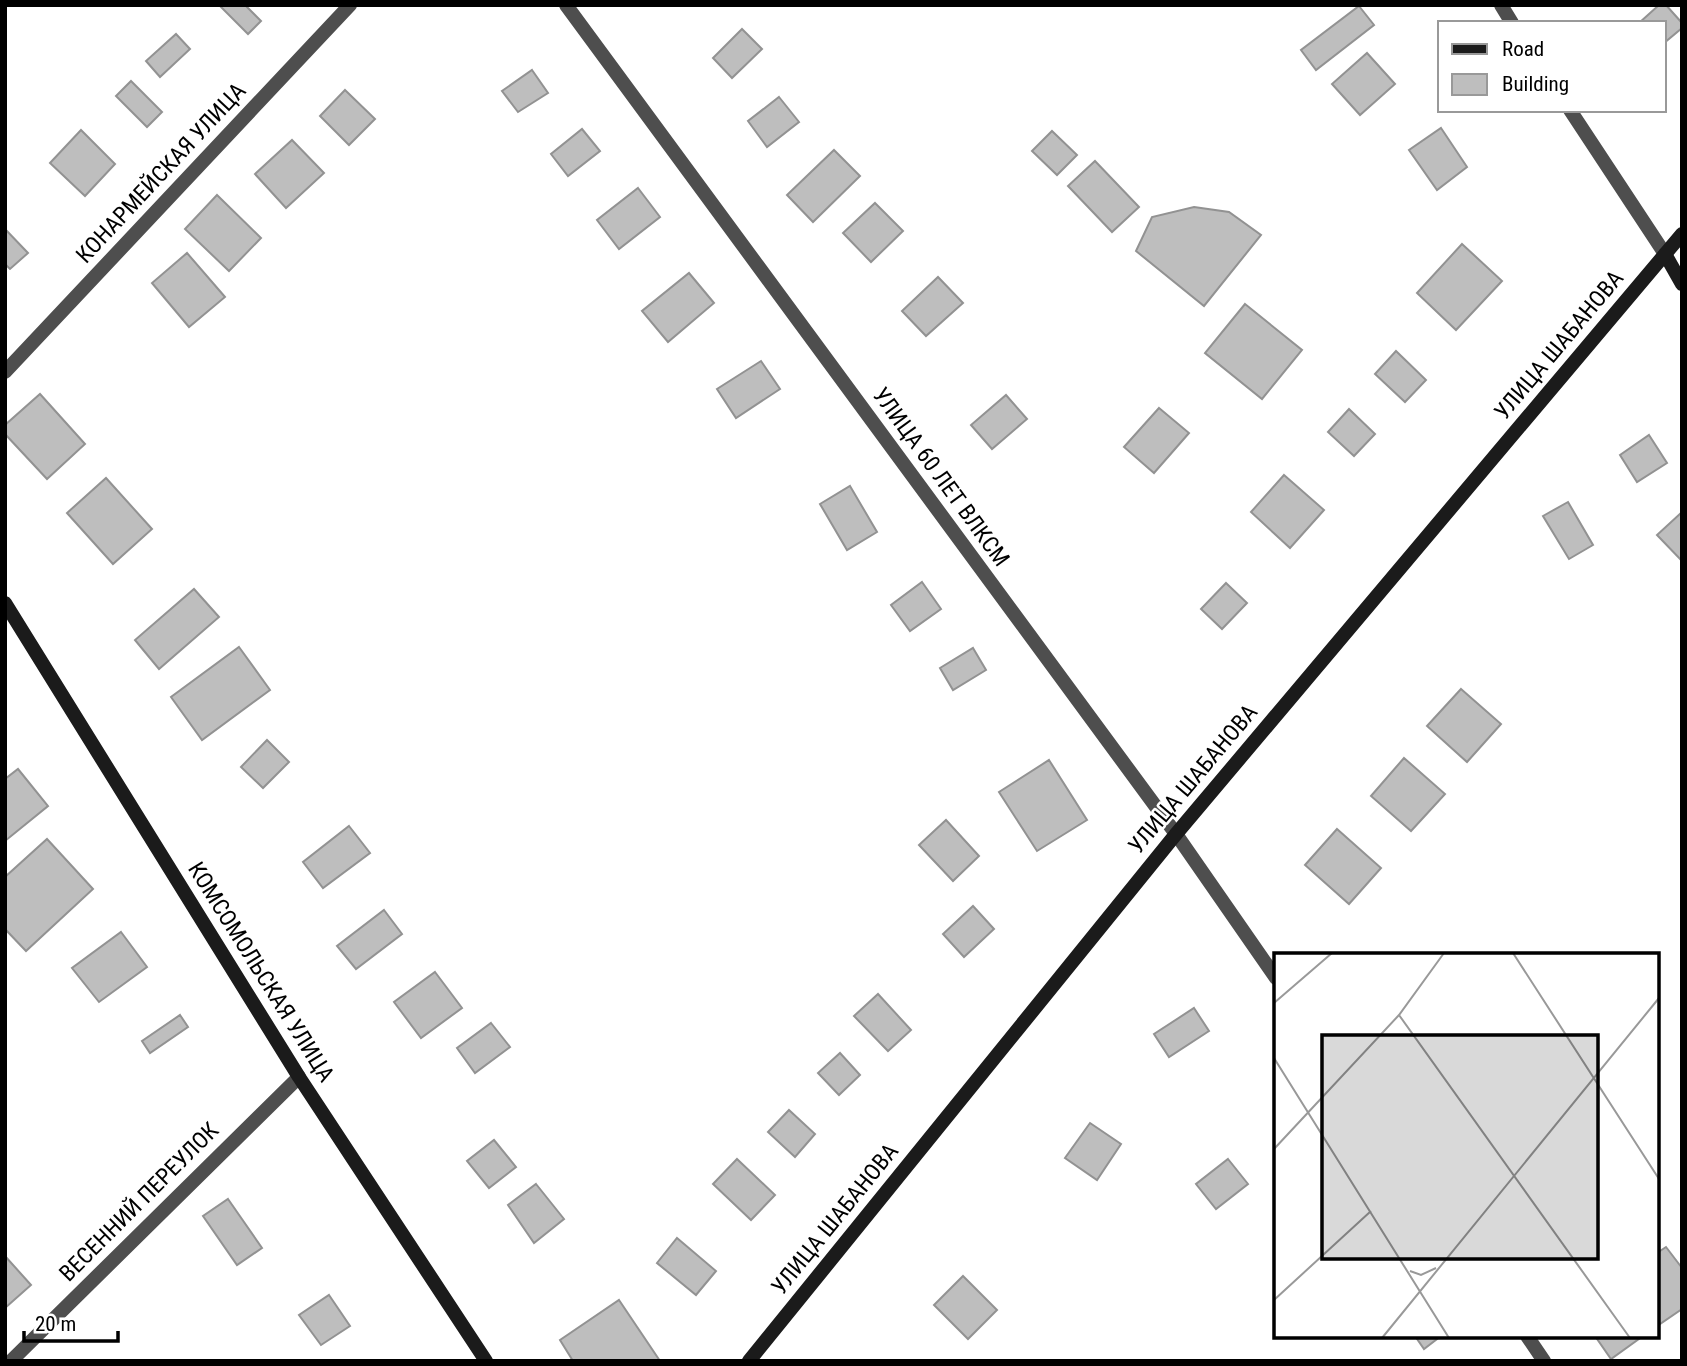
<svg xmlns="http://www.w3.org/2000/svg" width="1687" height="1366" font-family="'Roboto Condensed',sans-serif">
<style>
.building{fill:#bebebe;stroke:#929292;stroke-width:2}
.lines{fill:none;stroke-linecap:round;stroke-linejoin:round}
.street{stroke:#4e4e4e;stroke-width:14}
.secondary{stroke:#1b1b1b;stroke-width:14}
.labels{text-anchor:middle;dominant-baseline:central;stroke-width:5;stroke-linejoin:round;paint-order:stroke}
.street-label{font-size:23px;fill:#000;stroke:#fff}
.inset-road{fill:none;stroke:#999;stroke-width:2}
.view{fill:#000;fill-opacity:0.15;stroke:#000;stroke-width:3.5}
.inset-edge{fill:none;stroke:#000;stroke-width:3.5}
</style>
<rect width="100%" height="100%" fill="#fff"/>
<g class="building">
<path d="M219 5H245L261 21 248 34Z"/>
<path d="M1659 5H1666L1682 23V28L1664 43V23H1639Z"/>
<path d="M1359 6 1374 25 1316 70 1301 50Z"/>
<path d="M742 29 762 49 732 78 713 58Z"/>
<path d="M176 34 190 49 160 77 146 61Z"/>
<path d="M1367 53 1395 84 1360 115 1332 84Z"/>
<path d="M532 70 548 93 518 112 502 91Z"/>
<path d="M131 81 162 112 147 127 116 96Z"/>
<path d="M345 90 375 119 349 145 320 116Z"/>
<path d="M779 97 799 122 767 147 748 121Z"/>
<path d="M1441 128 1467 167 1437 190 1409 150Z"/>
<path d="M582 129 600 151 568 176 551 154Z"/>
<path d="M81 130 115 164 85 196 50 163Z"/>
<path d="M1052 131 1077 155 1057 175 1032 151Z"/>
<path d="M292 140 324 173 286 208 255 174Z"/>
<path d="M834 150 860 176 813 222 787 195Z"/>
<path d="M1095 161 1139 207 1112 232 1068 186Z"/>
<path d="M638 188 660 217 619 249 597 220Z"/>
<path d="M217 195 261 238 229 271 185 229Z"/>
<path d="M875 203 903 231 871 262 843 233Z"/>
<path d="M1194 207 1229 212 1261 235 1204 306 1136 251 1152 217Z"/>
<path d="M5 229 28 253 10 269 5 264Z"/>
<path d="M1462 244 1502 281 1456 330 1417 293Z"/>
<path d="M187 253 225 297 189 327 152 283Z"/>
<path d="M689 273 714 303 668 342 642 311Z"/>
<path d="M938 277 963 303 926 336 902 311Z"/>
<path d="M1245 304 1302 350 1262 399 1205 353Z"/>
<path d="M1396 351 1426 380 1405 402 1375 374Z"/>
<path d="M761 361 780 389 736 418 717 389Z"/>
<path d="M40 394 85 444 47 479 5 434V425Z"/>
<path d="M1006 395 1027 419 992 449 971 425Z"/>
<path d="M1159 408 1189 433 1154 473 1124 447Z"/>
<path d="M1349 409 1375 434 1354 456 1328 432Z"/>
<path d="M1649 435 1667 463 1637 482 1620 455Z"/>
<path d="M1284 475 1324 510 1290 548 1251 512Z"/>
<path d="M106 478 152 529 113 564 67 513Z"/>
<path d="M850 486 877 532 847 550 820 504Z"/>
<path d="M1568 502 1593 545 1569 559 1543 516Z"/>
<path d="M1682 512V561L1657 535Z"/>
<path d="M922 582 941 609 910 631 891 605Z"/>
<path d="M1226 583 1247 603 1222 629 1201 609Z"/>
<path d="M194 589 219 617 159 669 135 640Z"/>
<path d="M239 647 270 690 202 740 171 697Z"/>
<path d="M973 648 986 670 953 690 940 668Z"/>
<path d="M1461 689 1501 724 1467 762 1427 726Z"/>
<path d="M267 740 289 762 263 788 241 767Z"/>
<path d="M1404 758 1445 794 1411 831 1371 796Z"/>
<path d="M1049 760 1087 820 1037 851 999 792Z"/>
<path d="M18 769 48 806 5 841V779Z"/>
<path d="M946 820 979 856 953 881 919 845Z"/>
<path d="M349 826 370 853 323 888 303 862Z"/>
<path d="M1337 829 1381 868 1349 904 1305 865Z"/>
<path d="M47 839 93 889 26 951 5 929V877Z"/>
<path d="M973 906 994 929 964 957 943 934Z"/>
<path d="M384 910 402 934 356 969 337 946Z"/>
<path d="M121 932 147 967 99 1002 72 968Z"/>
<path d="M435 972 462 1008 421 1038 394 1002Z"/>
<path d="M878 994 911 1030 888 1051 854 1016Z"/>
<path d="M1194 1008 1209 1031 1169 1057 1154 1034Z"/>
<path d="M180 1015 188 1027 150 1053 142 1041Z"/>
<path d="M491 1023 510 1047 475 1073 457 1048Z"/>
<path d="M840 1053 860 1075 839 1095 818 1073Z"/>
<path d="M789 1110 815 1134 795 1157 768 1132Z"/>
<path d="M1090 1123 1121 1144 1097 1180 1065 1158Z"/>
<path d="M494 1140 516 1167 489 1188 467 1161Z"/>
<path d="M737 1159 775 1195 751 1220 713 1184Z"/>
<path d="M1228 1159 1248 1184 1216 1209 1196 1184Z"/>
<path d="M536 1184 564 1219 534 1243 508 1205Z"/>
<path d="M228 1199 262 1248 237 1265 203 1216Z"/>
<path d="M677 1238 716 1271 696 1295 657 1263Z"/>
<path d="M1666 1247 1682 1268V1309L1657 1326V1253Z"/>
<path d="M5 1256 31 1285 5 1308Z"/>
<path d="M963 1276 997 1310 968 1339 934 1305Z"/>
<path d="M329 1295 350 1326 321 1345 299 1315Z"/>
<path d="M619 1300 660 1361H573L560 1340Z"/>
<path d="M1415 1336H1441L1424 1349Z"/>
<path d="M1595 1336H1643L1611 1359Z"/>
</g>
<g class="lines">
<g class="street">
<path d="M566 5 1176 834 1276 978"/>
<path d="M1501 5 1512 23"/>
<path d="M1570 110 1665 254"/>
<path d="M5 372 350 5"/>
<path d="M1527 1336 1544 1361"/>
<path d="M11 1361 299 1077"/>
</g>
<g class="secondary">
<path d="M1665 254 1682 284"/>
<path d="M5 603 299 1077 486 1361"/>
<path d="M749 1361 1176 834 1682 234"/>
</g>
</g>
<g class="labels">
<g class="street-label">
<text transform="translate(161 173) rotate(-47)">КОНАРМЕЙСКАЯ УЛИЦА</text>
<text transform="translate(1559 345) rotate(-50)">УЛИЦА ШАБАНОВА</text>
<text transform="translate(941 477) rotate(54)">УЛИЦА 60 ЛЕТ ВЛКСМ</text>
<text transform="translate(1193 779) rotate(-50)">УЛИЦА ШАБАНОВА</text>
<text transform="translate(261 972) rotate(58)">КОМСОМОЛЬСКАЯ УЛИЦА</text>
<text transform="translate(139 1202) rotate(-45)">ВЕСЕННИЙ ПЕРЕУЛОК</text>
<text transform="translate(835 1219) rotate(-51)">УЛИЦА ШАБАНОВА</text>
</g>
</g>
<g transform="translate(1274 953)">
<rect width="385" height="385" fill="#fff"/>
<path class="inset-road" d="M239 0 385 226M0 50 58 0M125 62 356 385M0 105 175 385M0 196 125 62 170 0M136 318 147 322 162 315M0 347 97 258M108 385 385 45"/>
<path class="view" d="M48 82H324V306H48Z"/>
<rect width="385" height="385" class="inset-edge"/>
</g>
<rect width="1687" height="1366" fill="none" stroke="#000000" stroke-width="14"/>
<rect x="1438" y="21" width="228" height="91" fill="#ffffff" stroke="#999999" stroke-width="2"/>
<rect x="1452" y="44" width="35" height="10" fill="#1b1b1b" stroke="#999999" stroke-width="2"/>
<text x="1502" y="56" font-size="21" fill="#000000">Road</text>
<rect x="1452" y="74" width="35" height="21" fill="#bebebe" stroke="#999999" stroke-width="2"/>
<text x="1502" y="91" font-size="21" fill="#000000">Building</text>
<path d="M24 1331v10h94v-10" fill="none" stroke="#000000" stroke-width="3.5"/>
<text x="35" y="1331" font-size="21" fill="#000000" stroke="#ffffff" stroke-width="5" paint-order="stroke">20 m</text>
</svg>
